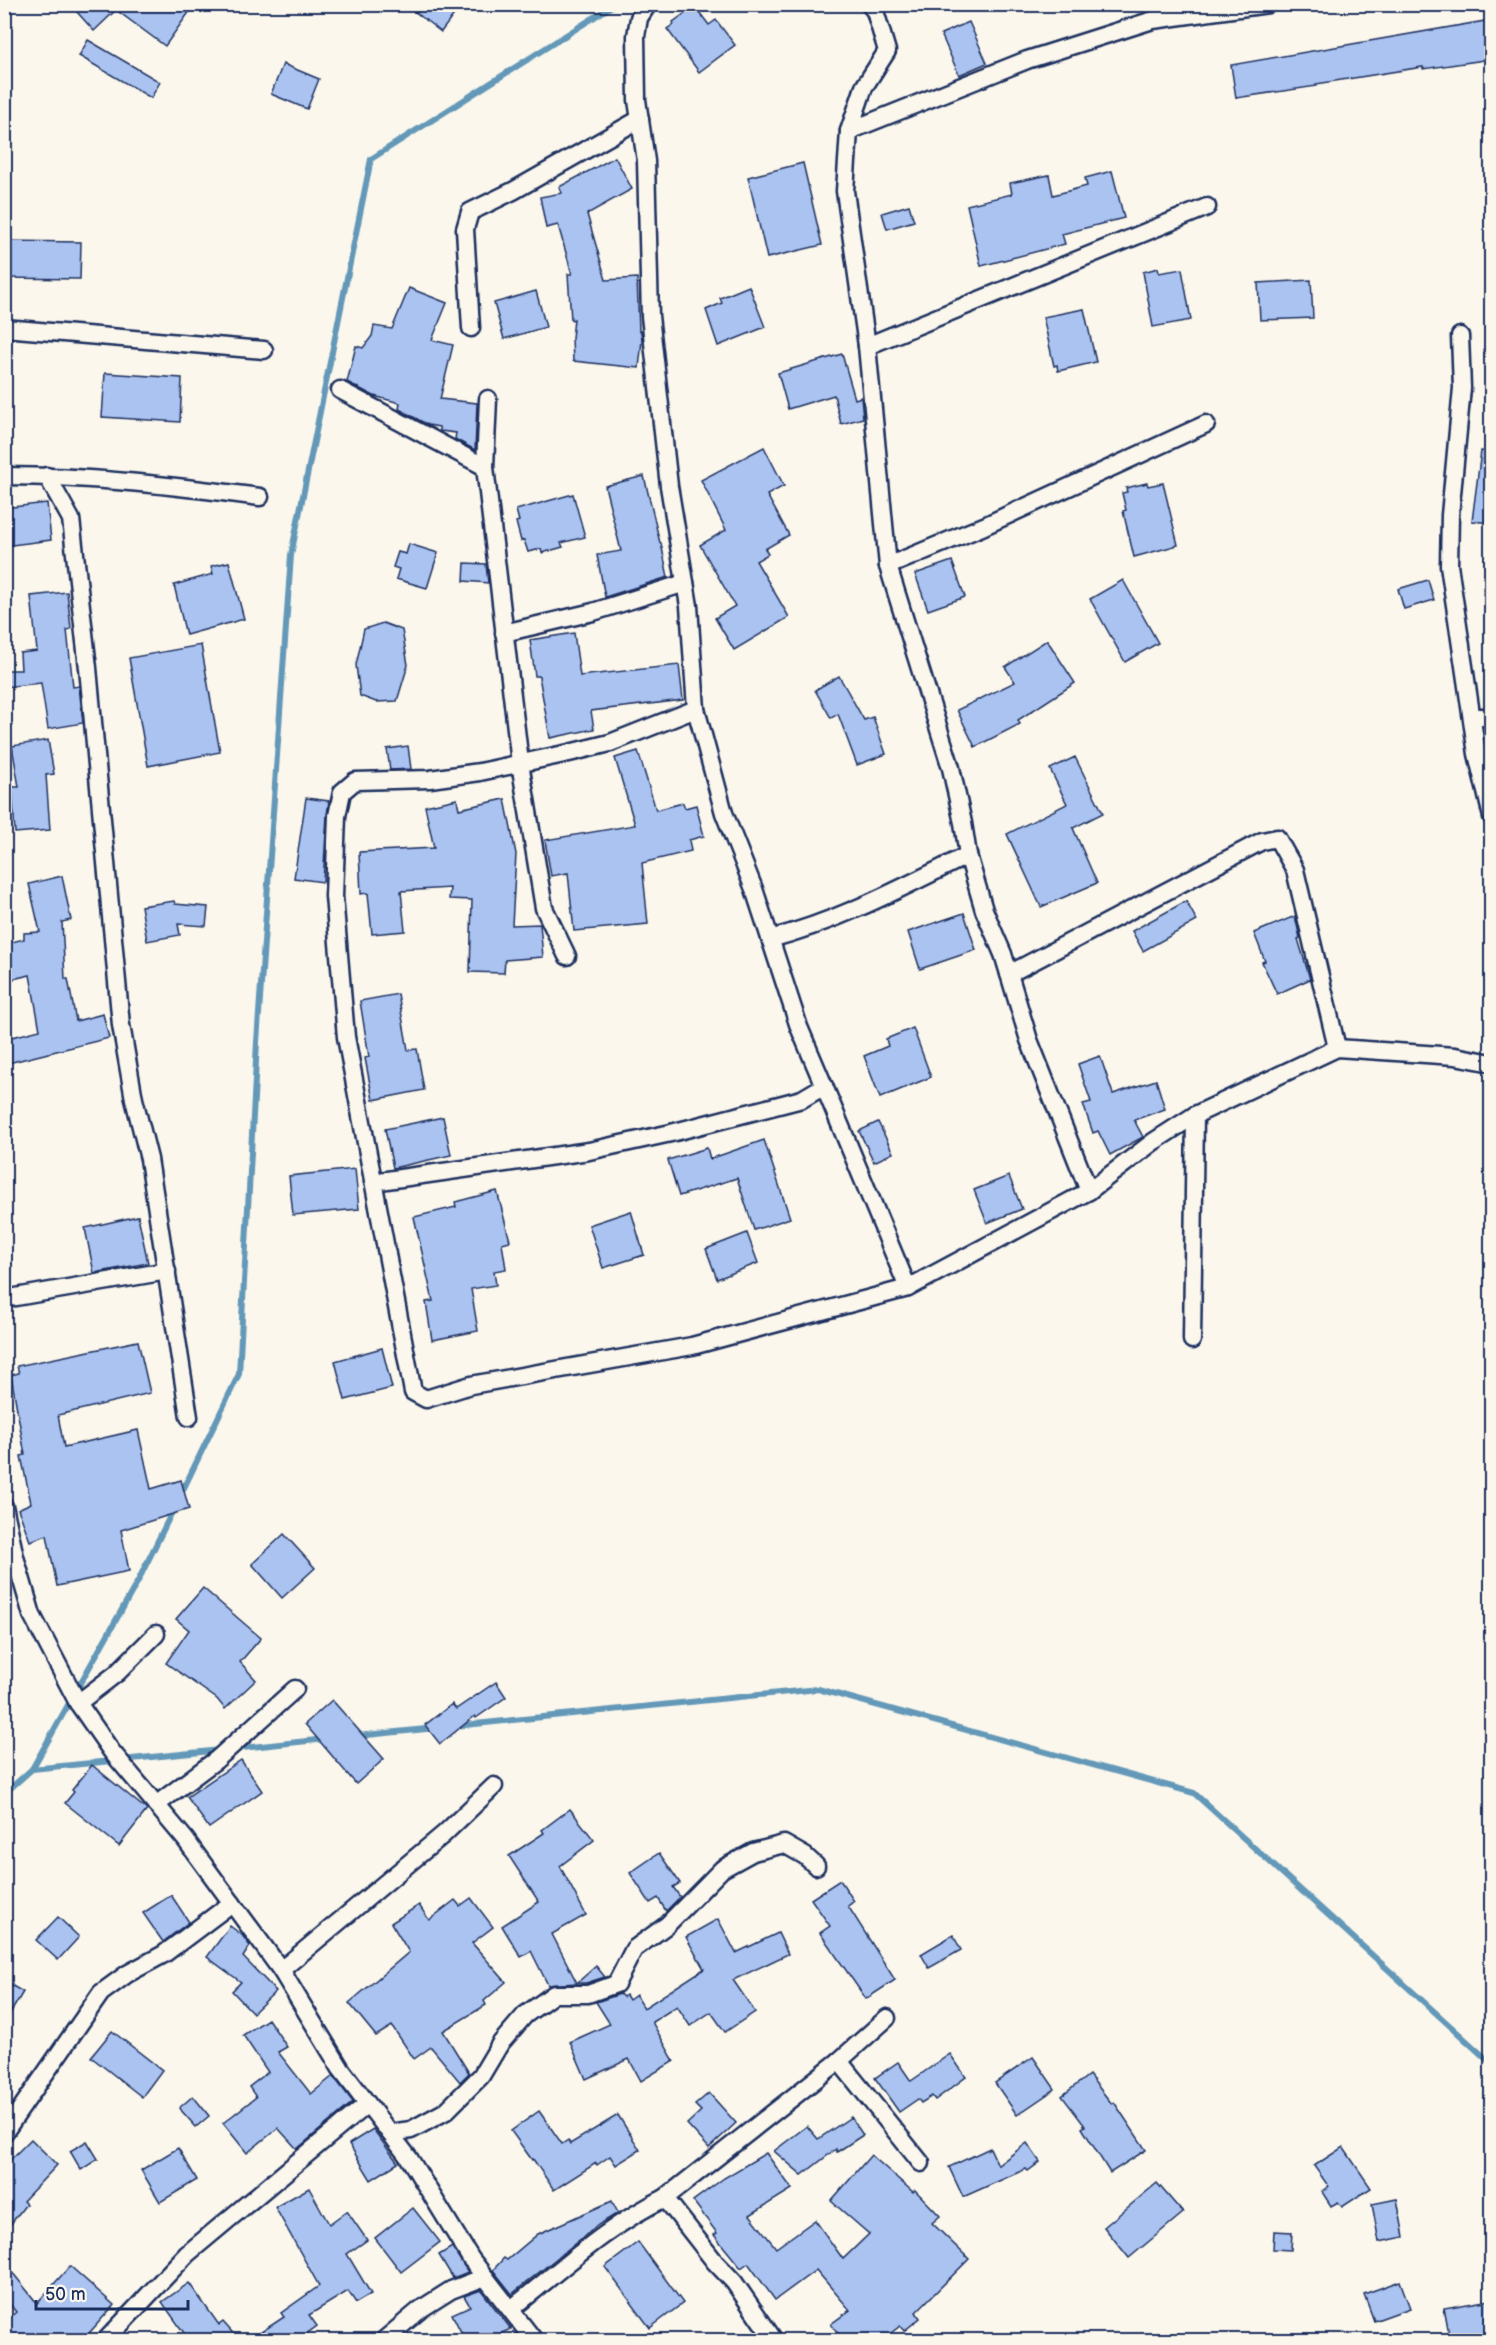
<svg xmlns="http://www.w3.org/2000/svg" width="1496" height="2345" font-family="'Balsamiq Sans',sans-serif">
<style>
.lines{fill:none;stroke-linecap:round;stroke-linejoin:round}
.stream{stroke:#6398b8;stroke-width:6}
.building{fill:#abc3f0;stroke:#1b2f5e;stroke-width:1.5}
.minor-casing{stroke:#1b2f5e;stroke-width:21}
.minor{stroke:#fbf7ec;stroke-width:16}
</style>
<rect width="100%" height="100%" fill="#fbf7ec"/>
<filter id="ink" filterUnits="userSpaceOnUse"><feTurbulence type="fractalNoise" baseFrequency=".0167" numOctaves="2"/><feDisplacementMap in="SourceGraphic" scale="12" xChannelSelector="R" yChannelSelector="G"/><feConvolveMatrix kernelMatrix="1 2 1 2 8 2 1 2 1" color-interpolation-filters="sRGB"/></filter>
<g filter="url(#ink)">
<g class="lines">
<g class="stream">
<path d="M181 1494 239 1374 257 1042 291 555 371 159 615 4"/>
<path d="M455 1726 818 1689 1194 1793 1492 2064"/>
<path d="M357 1736 436 1728"/>
<path d="M234 1749 326 1739"/>
<path d="M32 1769 221 1750"/>
<path d="M4 1794 32 1769 138 1581 174 1508"/>
</g>
</g>
<g class="building">
<path d="M85 4H195L165 46 116 10 94 31 77 12Z"/>
<path d="M405 4H462L441 32Z"/>
<path d="M696 8 709 25 716 20 735 45 699 72 667 29 674 24 673 22 691 9 692 11Z"/>
<path d="M1491 20V59L1423 69V67L1316 84 1317 86 1236 98 1231 65Z"/>
<path d="M969 22 987 63 959 75 941 34Z"/>
<path d="M88 40 160 82 151 98 79 56Z"/>
<path d="M283 64 319 79 307 109 271 94Z"/>
<path d="M615 157 632 189 587 214 606 280 637 278 639 331 641 332 642 340 639 368 573 361 572 338 574 319 571 320 568 274H572L558 225 546 228 540 197 562 193 559 187Z"/>
<path d="M803 163 822 245 767 258 748 177Z"/>
<path d="M1112 171 1124 218 1062 234 1065 244 981 266 967 205 1012 194 1010 183 1049 175 1053 195 1087 186 1085 178Z"/>
<path d="M909 205 914 221 887 229 882 213Z"/>
<path d="M4 241 81 242 80 279 4 278Z"/>
<path d="M1158 268 1159 273 1182 269 1191 320 1153 327 1143 272Z"/>
<path d="M1311 280 1313 318 1260 320 1258 283Z"/>
<path d="M749 286 765 327 718 346 706 310 722 303 720 298Z"/>
<path d="M409 288 447 303 432 340 453 345 440 399 477 403 475 450 455 439 456 433 440 431 439 427 428 425 399 409 400 403 374 396 347 382 356 346 363 348 372 336 374 326 392 329Z"/>
<path d="M536 291 546 327 504 339 494 303Z"/>
<path d="M1084 309 1096 362 1058 371 1057 365 1054 366 1043 317Z"/>
<path d="M842 354 855 399 861 397 863 418 841 424 834 395 788 409 778 373Z"/>
<path d="M105 373 182 378 180 422 102 417Z"/>
<path d="M764 447 784 486 767 495 789 535 765 549 768 554 756 561 789 617 734 650 715 618 735 606 700 545 726 530 701 480Z"/>
<path d="M1481 451 1491 452V523L1472 521Z"/>
<path d="M644 476 660 543H661L668 577 605 597 597 555 621 551 605 486Z"/>
<path d="M1147 483 1148 486 1163 483 1178 545 1134 557 1123 511 1126 510 1122 493 1127 492 1126 488Z"/>
<path d="M573 494 585 537 561 543 563 547 542 553 541 549 528 552 524 540 521 541 516 522 519 521 516 510Z"/>
<path d="M47 503 51 540 4 546V508Z"/>
<path d="M409 544 438 553 427 588 396 579 399 569 393 567 398 552 406 554Z"/>
<path d="M952 561 965 597 928 610 915 574Z"/>
<path d="M229 562 244 619 186 635 174 585 213 574 211 566Z"/>
<path d="M465 563 486 564 488 583 464 581Z"/>
<path d="M1123 580 1158 643 1125 662 1090 599Z"/>
<path d="M1428 580 1434 600 1404 609 1398 589Z"/>
<path d="M67 592 71 629 67 630 73 687 79 686 83 723 48 729 41 683 4 687V670H21L20 653 37 651 31 596Z"/>
<path d="M383 623 402 630 408 665 397 701 376 702 360 696 356 665 364 629Z"/>
<path d="M574 633 580 676 679 665 683 700 591 711 594 729 550 738 539 676H535L530 640Z"/>
<path d="M1047 640 1075 683 1018 720 1020 724 975 747 957 710 1015 682 1005 667Z"/>
<path d="M201 645 220 752 148 766 129 658Z"/>
<path d="M839 676 864 720 873 717 886 754 857 765 838 714 831 718 815 690Z"/>
<path d="M48 740 54 774 46 775 50 830 15 833 12 787H19L12 746Z"/>
<path d="M408 746 411 769 390 770 387 749Z"/>
<path d="M638 751 656 810 683 803 685 808 696 805 704 836 689 840 691 851 642 863 648 924 574 931 568 873 551 876 545 840 635 825 615 758Z"/>
<path d="M1075 757 1103 813 1073 828 1097 883 1041 907 1007 834 1067 804 1050 769Z"/>
<path d="M306 798 329 801 327 815 323 882 294 878Z"/>
<path d="M457 799 459 809 505 799 516 854 512 925 540 924 543 957 505 960 504 973 470 972 472 900 449 899 450 888 401 891 405 931 372 934 368 893 361 894 359 852 434 848 425 806Z"/>
<path d="M62 876 71 920 62 922 65 979H68L76 1021 103 1014 109 1038 4 1064V1039L40 1030 30 975 4 981V944L24 939V933L40 932 29 884Z"/>
<path d="M174 901 175 904 208 907 206 926 178 924 180 935 147 941 141 906Z"/>
<path d="M1186 901 1197 921 1143 951 1132 931Z"/>
<path d="M964 913 976 950 920 969 908 932Z"/>
<path d="M1295 916 1300 938 1298 939 1310 979 1277 994 1262 962 1265 961 1254 933Z"/>
<path d="M398 994 408 1050 417 1049 424 1090 373 1100 365 1058 369 1057 360 1001Z"/>
<path d="M913 1028 931 1077 880 1098 864 1056 888 1046 886 1039Z"/>
<path d="M1100 1056 1113 1094 1156 1080 1165 1109 1134 1120 1143 1137 1110 1155 1098 1131 1093 1133 1083 1104 1091 1102 1078 1064Z"/>
<path d="M443 1117 451 1155 393 1168 385 1129Z"/>
<path d="M878 1122 893 1153 874 1162 859 1131Z"/>
<path d="M764 1140 790 1218 754 1230 737 1178 679 1196 668 1160 707 1148 710 1159Z"/>
<path d="M355 1169 359 1209 293 1215 289 1176Z"/>
<path d="M1009 1176 1022 1209 987 1223 974 1190Z"/>
<path d="M497 1191 510 1241 502 1243 506 1269 494 1271 496 1285 471 1289 478 1331 432 1340 426 1302 433 1301 414 1217 456 1207 455 1202Z"/>
<path d="M631 1211 644 1255 603 1268 589 1225Z"/>
<path d="M138 1216 148 1263 94 1273 85 1228Z"/>
<path d="M747 1233 758 1263 717 1279 706 1249Z"/>
<path d="M138 1341 150 1393 58 1415 64 1447 138 1430 151 1489 181 1480 189 1509 121 1530 129 1571 57 1586 47 1535 30 1541 18 1509 31 1503 21 1456 25 1455 11 1375 19 1373 17 1366Z"/>
<path d="M382 1348 392 1388 345 1400 335 1361Z"/>
<path d="M284 1534 315 1568 282 1598 252 1564Z"/>
<path d="M203 1588 261 1638 240 1662 256 1680 225 1709 217 1699 166 1663 189 1630 176 1619Z"/>
<path d="M496 1682 506 1697 476 1718 475 1716 440 1744 425 1725 452 1704 456 1709Z"/>
<path d="M332 1700 384 1759 356 1784 305 1724Z"/>
<path d="M241 1760 262 1791 209 1828 187 1797Z"/>
<path d="M92 1765 147 1810 119 1846 65 1803 74 1792 72 1790Z"/>
<path d="M570 1809 594 1840 560 1866 586 1915 552 1934 577 1983 548 1985 531 1951 521 1957 502 1926 539 1902 509 1856 544 1833 542 1830Z"/>
<path d="M659 1853 680 1883 673 1887 680 1897 666 1911 658 1898 650 1903 630 1873Z"/>
<path d="M840 1880 854 1901 848 1906 895 1980 866 1999 820 1933 830 1926 811 1899Z"/>
<path d="M171 1895 189 1922 163 1942 143 1913Z"/>
<path d="M471 1898 493 1927 472 1943 506 1982 484 2001 486 2005 443 2031 469 2073 460 2082 431 2047 414 2059 392 2026 376 2036 349 2003 409 1952 391 1923 419 1905 429 1920 455 1900 460 1906Z"/>
<path d="M58 1917 79 1937 58 1960 36 1940Z"/>
<path d="M718 1919 736 1953 778 1933 788 1954 733 1980 755 2012 725 2032 711 2012 690 2026 677 2006 652 2022 674 2061 641 2081 629 2059 586 2079 570 2042 610 2024 596 2002 620 1994 623 1997 626 1995 629 2000 636 1995 644 2008 704 1969 686 1937Z"/>
<path d="M230 1926 242 1935 250 1946 243 1957 276 1991 253 2013 232 1991 241 1982 207 1957Z"/>
<path d="M953 1935 961 1950 929 1968 921 1954Z"/>
<path d="M596 1966 605 1977 586 1983H579L578 1982Z"/>
<path d="M4 1981 23 1992 4 2024Z"/>
<path d="M268 2019 287 2047 278 2052 311 2094 333 2076 353 2102 297 2149 278 2128 247 2153 223 2123 256 2097 249 2087 268 2072 243 2035Z"/>
<path d="M112 2031 162 2070 142 2097 91 2057Z"/>
<path d="M950 2054 966 2077 935 2100 932 2096 921 2103 918 2099 899 2112 875 2078 898 2062 911 2081Z"/>
<path d="M1033 2057 1055 2089 1017 2115 995 2083Z"/>
<path d="M1089 2075 1112 2104 1114 2102 1146 2150 1110 2173 1082 2128 1085 2126 1062 2096Z"/>
<path d="M709 2093 736 2123 709 2148 687 2124 701 2111 695 2105Z"/>
<path d="M193 2096 209 2116 196 2127 179 2108Z"/>
<path d="M539 2111 562 2144 568 2140 570 2144 618 2115 640 2150 616 2165 610 2156 597 2165 596 2163 554 2190 533 2159 532 2160 511 2131Z"/>
<path d="M851 2117 863 2135 837 2152 836 2149 802 2175 774 2151 807 2126 818 2139Z"/>
<path d="M373 2129 398 2163 371 2180 349 2144Z"/>
<path d="M31 2139 57 2165 23 2201 26 2204 4 2233V2166Z"/>
<path d="M87 2141 98 2159 81 2170 70 2151Z"/>
<path d="M1027 2143 1040 2162 1028 2171 1026 2169 963 2197 949 2167 990 2148 998 2165Z"/>
<path d="M1343 2147 1371 2188 1342 2207 1338 2202 1331 2206 1322 2192 1329 2187 1314 2166Z"/>
<path d="M178 2148 197 2180 160 2202 141 2170Z"/>
<path d="M766 2153 792 2189 750 2215 776 2248 815 2220 843 2259 869 2234 831 2201 871 2155 913 2192 915 2190 940 2216 932 2223 969 2259 916 2312 920 2318 904 2331 900 2326 882 2340H843L831 2324 850 2310 816 2270 775 2300 748 2263 741 2268 714 2235 717 2233 693 2201 724 2178Z"/>
<path d="M1157 2183 1183 2213 1129 2258 1104 2227Z"/>
<path d="M309 2188 329 2224 347 2211 367 2240 347 2254 371 2294 356 2303 348 2291 309 2315 317 2326 298 2340H249L284 2317 281 2313 319 2286 275 2207Z"/>
<path d="M1397 2199 1404 2237 1379 2242 1372 2204Z"/>
<path d="M612 2201 618 2213 598 2225 512 2294 493 2270 504 2258 507 2260 538 2234Z"/>
<path d="M413 2208 440 2242 401 2272 375 2238Z"/>
<path d="M1274 2231 1292 2232 1291 2250 1273 2249Z"/>
<path d="M638 2242 683 2303 650 2328 605 2267Z"/>
<path d="M452 2247 468 2272 453 2278 439 2255Z"/>
<path d="M4 2262 37 2303 70 2266 114 2305 83 2340H4V2323L16 2312 4 2297Z"/>
<path d="M1400 2281 1410 2308 1374 2321 1364 2294Z"/>
<path d="M189 2283 219 2325 223 2322 239 2340H189L162 2302Z"/>
<path d="M481 2290 511 2329 486 2340H465L452 2314 470 2306 464 2296Z"/>
<path d="M1491 2300V2335L1450 2340 1444 2308Z"/>
</g>
<g class="lines">
<g class="minor-casing">
<g id="minor">
<path d="M849 131 1027 60 1153 20 1268 4"/>
<path d="M4 328 264 350"/>
<path d="M471 328 465 229 470 212 513 191 640 119"/>
<path d="M1460 336 1462 388 1450 515 1449 565 1477 754 1492 817"/>
<path d="M867 346 1207 207"/>
<path d="M340 390 485 467"/>
<path d="M488 399 485 467 520 763 544 908 567 956"/>
<path d="M4 476C90 476 176 486 260 497"/>
<path d="M47 476 71 519 88 668 121 1025 134 1099 149 1159 189 1417"/>
<path d="M888 566 984 526 1206 424"/>
<path d="M504 633 593 612 685 583"/>
<path d="M696 709 610 743 569 753 480 772 430 779 355 781 342 792 337 816 334 896 346 1037 413 1392 426 1399 471 1385 692 1346 908 1288 1089 1191 1153 1142 1195 1115 1337 1048 1455 1056 1492 1063"/>
<path d="M1472 717H1492"/>
<path d="M968 855 984 910 1003 954 1029 1040 1089 1191"/>
<path d="M770 939C842 920 901 888 968 855L963 823 951 768 888 566 867 346 845 191 849 131 864 87 887 51 875 11 869 4"/>
<path d="M1009 974 1262 841 1277 838 1295 870 1337 1048"/>
<path d="M824 1086 908 1288"/>
<path d="M373 1182 589 1151 671 1133 802 1099 824 1086 799 1027 754 889 724 813 696 709 689 606 669 486 650 316 646 161 637 100 636 36 639 18 648 4"/>
<path d="M4 1299 167 1271"/>
<path d="M1192 1340 1195 1115"/>
<path d="M4 1506 15 1557 32 1615 78 1703 112 1752 185 1839 281 1970 341 2069 409 2158 471 2259 534 2340"/>
<path d="M78 1703 117 1673 156 1634"/>
<path d="M156 1805 216 1760 295 1689"/>
<path d="M281 1970 444 1834 494 1786"/>
<path d="M839 2061 921 2163"/>
<path d="M4 2133 101 1993 127 1974 164 1954 232 1903"/>
<path d="M390 2133 411 2130 446 2111 481 2076 500 2044 525 2015 554 1994H588L616 1984 634 1949 667 1925 722 1869 753 1852 784 1844 805 1856 816 1866"/>
<path d="M665 2198 839 2061 887 2018"/>
<path d="M511 2309C561 2270 607 2226 665 2198L715 2262 734 2282 774 2340"/>
<path d="M106 2340 187 2254 367 2104"/>
<path d="M384 2340 421 2309 451 2290 485 2277"/>
</g>
</g>
<use href="#minor" class="minor"/>
</g>
</g>
<rect width="1496" height="2345" fill="none" stroke="#fbf7ec" stroke-width="24"/>
<rect x="12" y="12" width="1472" height="2321" fill="none" stroke="#1b2f5e" stroke-width="2" filter="url(#ink)"/>
<path d="M36 2300v9h152v-9" fill="none" stroke="#1b2f5e" stroke-width="3"/>
<text x="45" y="2300" font-size="18" fill="#1b2f5e" stroke="#fbf7ec" stroke-width="4.5" paint-order="stroke">50 m</text>
</svg>
